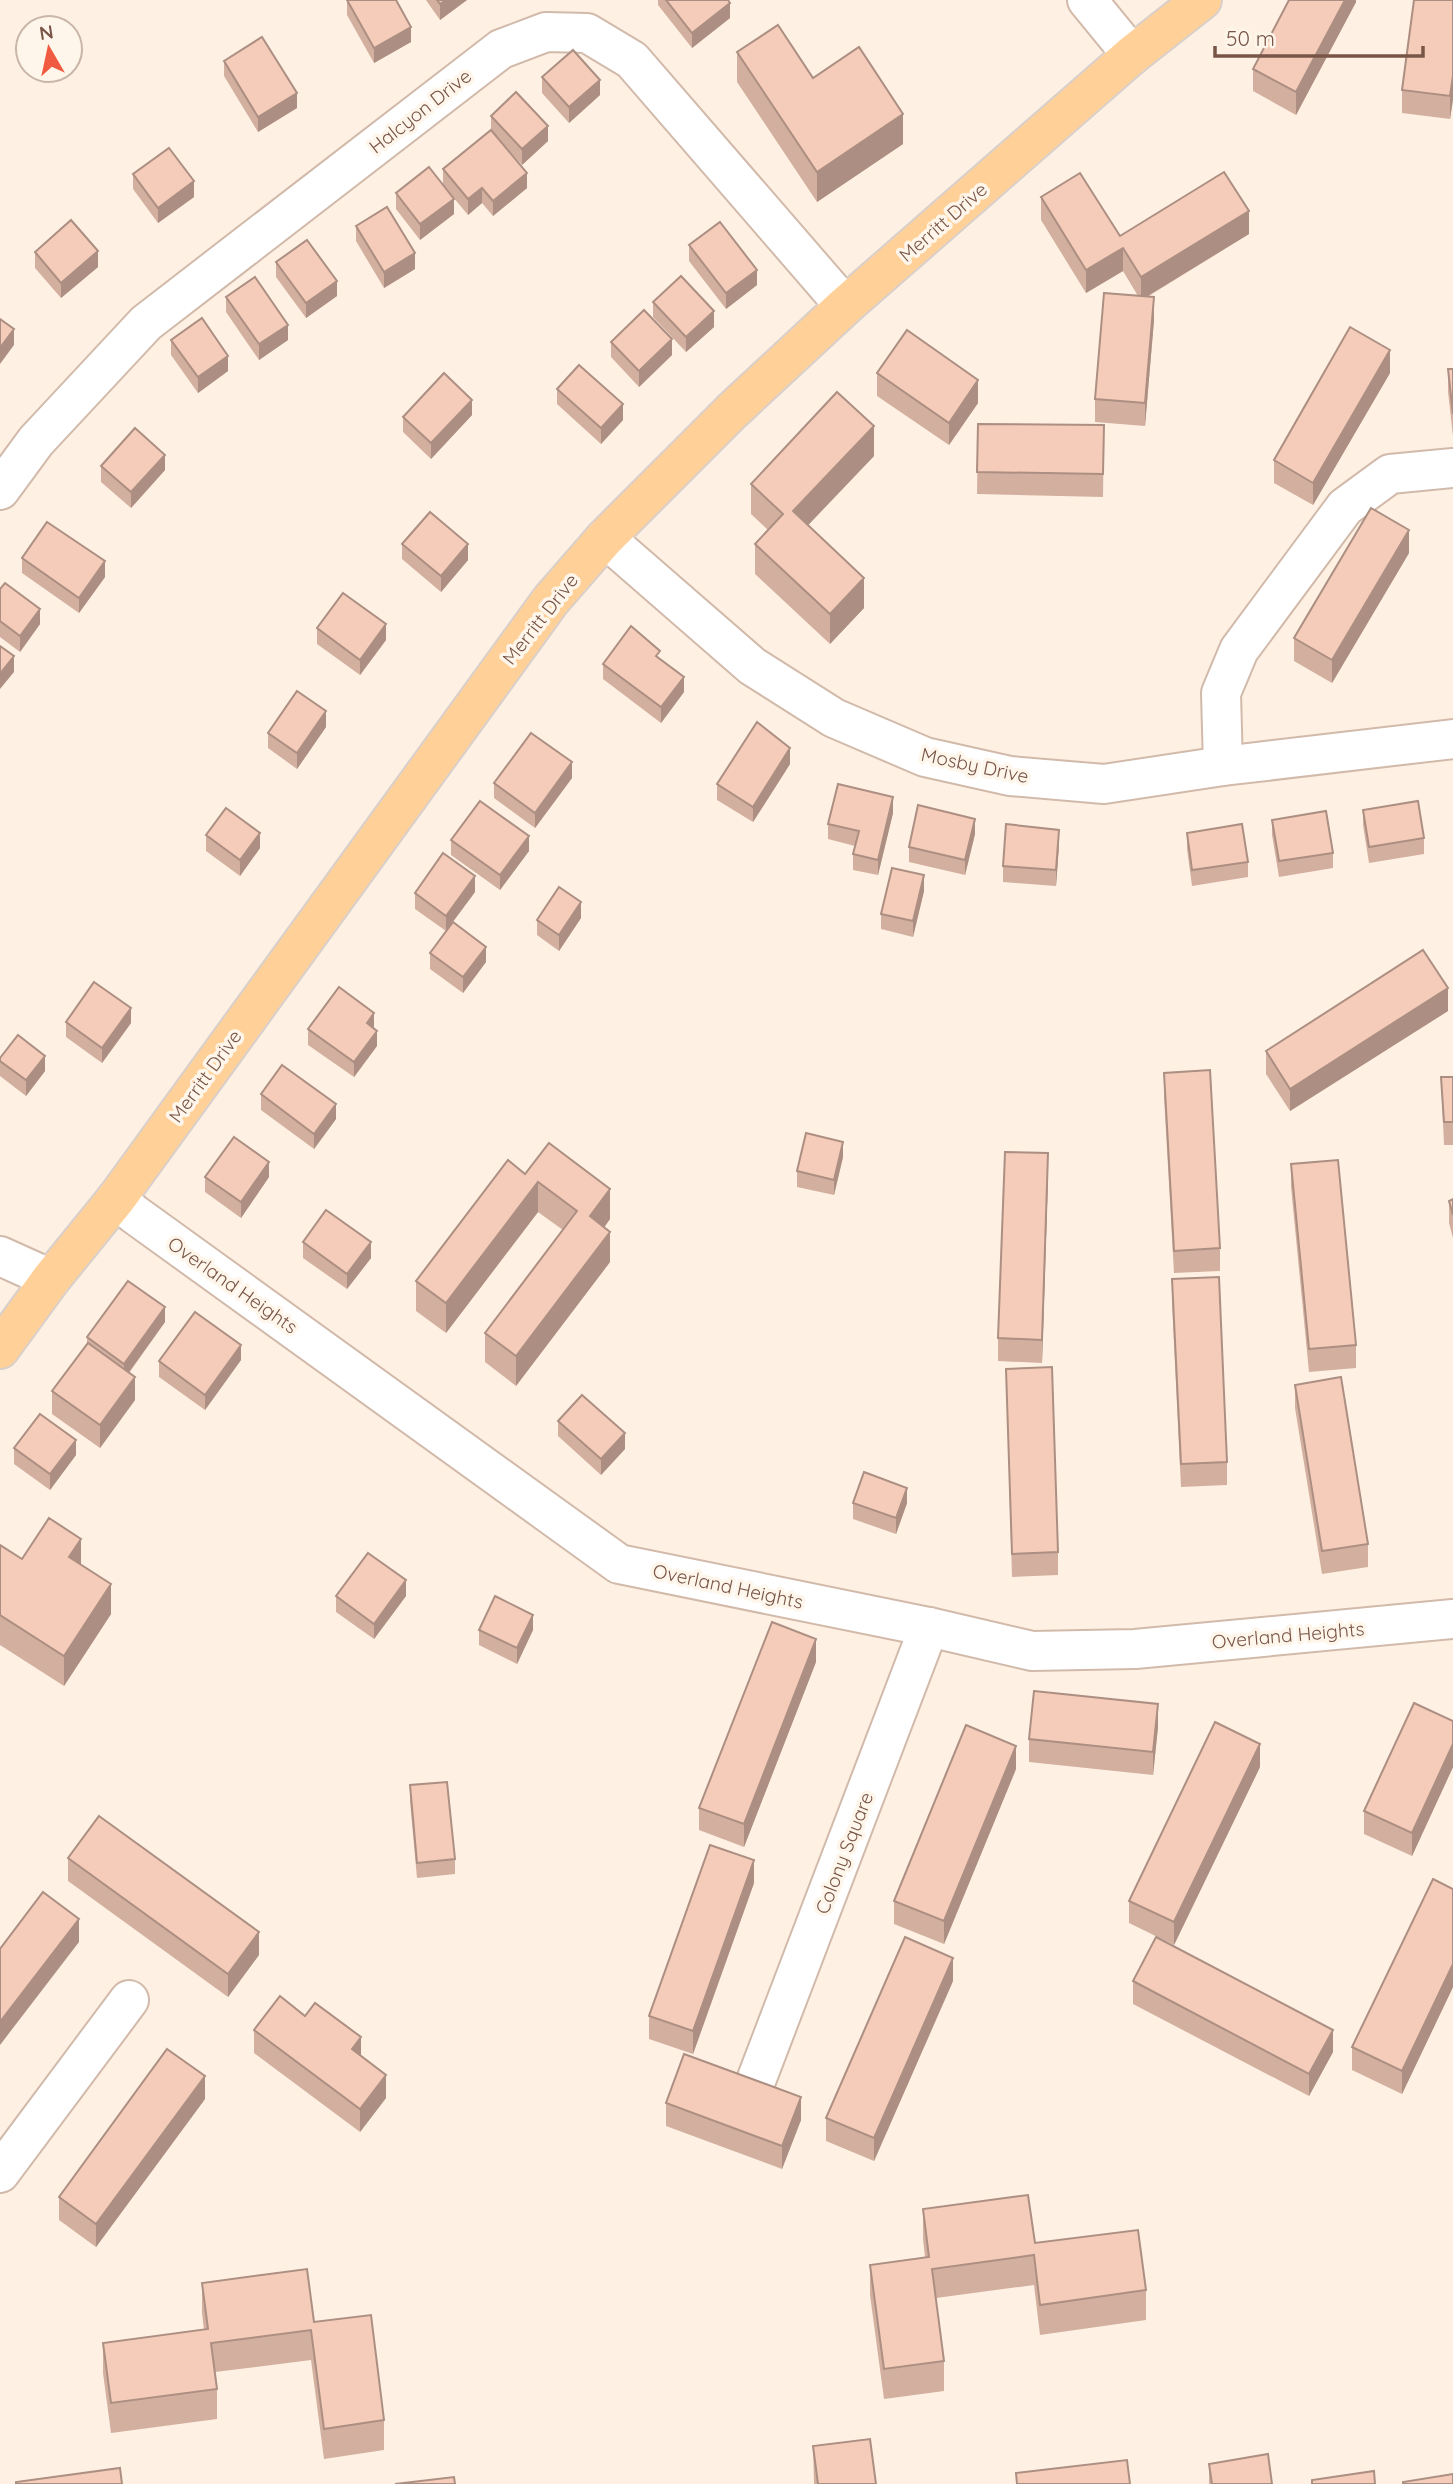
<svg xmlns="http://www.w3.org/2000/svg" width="1453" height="2484" font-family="Quicksand,sans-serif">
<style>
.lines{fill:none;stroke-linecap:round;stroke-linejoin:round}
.minor-casing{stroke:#d2baab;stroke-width:42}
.major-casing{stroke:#d9cfcb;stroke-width:42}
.minor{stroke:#fff;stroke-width:38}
.major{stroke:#ffd199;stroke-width:38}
.wall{fill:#d3af9f}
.shaded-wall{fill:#ac8f82}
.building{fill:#f5ccb9;stroke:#ac8f82;stroke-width:2}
.labels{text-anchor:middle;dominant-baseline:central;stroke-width:7;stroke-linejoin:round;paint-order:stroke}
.street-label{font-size:19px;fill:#785547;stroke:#fff6eb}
</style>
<rect width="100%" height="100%" fill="#fef1e3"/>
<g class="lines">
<g class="minor-casing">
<g id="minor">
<path d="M1087 0 1132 55"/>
<path d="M0 490 36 441 146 323 501 49 546 32 587 33 632 60 845 306"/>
<path d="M605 538 752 666 834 718 925 757 1010 776 1104 784 1223 766 1453 739"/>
<path d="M1223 766 1221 693 1239 650 1345 507 1390 474 1453 468"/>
<path d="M116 1199 134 1214 619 1564 929 1627 1032 1651 1135 1649 1453 1619"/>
<path d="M0 1256 51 1279"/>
<path d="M757 2078 929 1627"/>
<path d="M0 2173 129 2000"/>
</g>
</g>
<g class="major-casing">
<path id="major" d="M0 1349 51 1279 116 1199 551 600 605 538 732 411 845 306 1132 55 1202 0"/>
</g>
<use href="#minor" class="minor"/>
<use href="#major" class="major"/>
</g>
<g class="wall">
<path d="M347 0 411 42 374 63 347 15Z"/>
<path d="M426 0H467L440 20Z"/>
<path d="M658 0H728L730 18 692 48 658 5Z"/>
<path d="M1356 0V2L1296 115 1253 91V69Z"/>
<path d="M1453 0V99L1450 119 1402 113V90Z"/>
<path d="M737 52 813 78 903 144 817 202 737 82Z"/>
<path d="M224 61 297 108 258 132 224 76Z"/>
<path d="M542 77 600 95 569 123 542 93Z"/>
<path d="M491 116 548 141 522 165 504 145 527 188 493 216 482 203 468 215 443 185V169L491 130Z"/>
<path d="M133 174 194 197 158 223 133 189Z"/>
<path d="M396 193 454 214 420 240 396 209Z"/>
<path d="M1041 197 1120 236 1249 234 1147 297 1154 320 1145 426 1095 422V399L1138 296 1123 271 1086 293 1041 220Z"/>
<path d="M356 226 415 269 384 288 356 241Z"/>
<path d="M689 245 757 285 726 309 689 261Z"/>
<path d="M35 252 98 267 61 298 35 268Z"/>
<path d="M276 262 337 296 306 318 276 277Z"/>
<path d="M226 297 288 340 259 360 226 312Z"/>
<path d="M653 302 714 327 686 352 653 317Z"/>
<path d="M171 340 228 371 198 393 171 355Z"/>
<path d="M611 342 672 355 639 387 611 357Z"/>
<path d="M1448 369H1453V436L1448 392Z"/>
<path d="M877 373 978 403 949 445 877 396Z"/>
<path d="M1390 373 1313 505 1274 483V460Z"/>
<path d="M557 389 623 420 601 444 557 404Z"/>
<path d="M472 415 431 459 403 432V417Z"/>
<path d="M978 424 1104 425 1103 497 977 494Z"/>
<path d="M874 456 808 525 864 608 830 644 755 574V544L768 530 751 514V484Z"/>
<path d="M101 466 165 470 131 508 101 482Z"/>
<path d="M402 544 468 560 441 592 402 559Z"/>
<path d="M1409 553 1332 683 1294 661V638Z"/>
<path d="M22 558 105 577 79 613 22 573Z"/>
<path d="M0 589 40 624 20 652 0 637Z"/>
<path d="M317 628 386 640 360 675 317 644Z"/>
<path d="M660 659 684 692 661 723 603 679V664Z"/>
<path d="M326 727 297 769 268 748V733Z"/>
<path d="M790 764 753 822 717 800V784Z"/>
<path d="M572 778 535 828 494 798V783Z"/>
<path d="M1363 810 1424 838V854L1369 863 1363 825Z"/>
<path d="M893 813 878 875 853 870V854L855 846 828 839V824Z"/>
<path d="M1272 820 1333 853V868L1279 877 1272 835Z"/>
<path d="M1187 833 1248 862V877L1192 886 1187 849Z"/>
<path d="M975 834 965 875 909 862V847Z"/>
<path d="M206 835 260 848 240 876 206 851Z"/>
<path d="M451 840 529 851 500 890 451 855Z"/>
<path d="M1059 845 1056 886 1003 882V866Z"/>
<path d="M924 891 913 937 881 929V914Z"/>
<path d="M475 892 446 931 415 909V893Z"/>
<path d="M581 918 559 951 537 935V920Z"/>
<path d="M430 953 486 962 463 993 430 969Z"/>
<path d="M1448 1011 1290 1111 1266 1074V1051Z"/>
<path d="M66 1022 131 1023 102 1063 66 1037Z"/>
<path d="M374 1028 377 1046 354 1077 308 1045V1029Z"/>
<path d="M0 1058 45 1071 26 1096 0 1076Z"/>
<path d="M1164 1073 1220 1248V1271L1174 1273 1164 1096Z"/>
<path d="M1441 1077H1453V1145H1444Z"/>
<path d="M261 1094 336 1119 314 1149 261 1110Z"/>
<path d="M843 1157 834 1195 797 1187V1171Z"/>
<path d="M1291 1164 1356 1345V1368L1309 1372 1291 1187Z"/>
<path d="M525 1174 610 1219 604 1228 610 1262 516 1386 485 1362V1333L563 1230 538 1212 446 1333 416 1311V1281Z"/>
<path d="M1048 1176 1042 1363 998 1361V1338Z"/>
<path d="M205 1177H269L241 1218 205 1192Z"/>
<path d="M1453 1199V1238L1449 1223V1201Z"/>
<path d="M303 1242 371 1258 347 1289 303 1258Z"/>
<path d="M1172 1279 1227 1462V1485L1181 1487 1172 1302Z"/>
<path d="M165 1322 129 1373 135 1400 100 1448 52 1414V1391L87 1344V1337Z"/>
<path d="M241 1360 205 1410 159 1377V1361Z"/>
<path d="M1006 1369 1058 1552V1575L1012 1577Z"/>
<path d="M1295 1385 1368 1544V1567L1322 1574 1295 1408Z"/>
<path d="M558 1421 625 1449 601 1475 558 1436Z"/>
<path d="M14 1448 76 1455 50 1490 14 1464Z"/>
<path d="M853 1503H907L896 1534 853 1519Z"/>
<path d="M0 1545 22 1559 81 1565 111 1614 64 1686 0 1645Z"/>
<path d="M336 1596H406L374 1639 336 1612Z"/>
<path d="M479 1630H533L517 1664 479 1645Z"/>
<path d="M816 1662 744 1847 699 1830V1808Z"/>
<path d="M1453 1721V1767L1412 1856 1364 1834V1811Z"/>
<path d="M1158 1727 1153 1775 1029 1762V1739Z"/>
<path d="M1260 1767 1174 1945 1129 1923V1901Z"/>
<path d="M1016 1769 944 1944 894 1924V1901Z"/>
<path d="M410 1785 455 1859V1874L417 1878 410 1801Z"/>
<path d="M68 1858 259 1955 228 1997 68 1881Z"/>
<path d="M754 1883 693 2054 649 2039V2016Z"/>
<path d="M1453 1889V1987L1402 2094 1352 2070V2047Z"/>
<path d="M953 1981 874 2161 826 2141V2118Z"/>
<path d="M1133 1981 1333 2052 1309 2096 1133 2004Z"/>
<path d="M305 2016 361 2056 386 2098 360 2132 254 2053V2030Z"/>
<path d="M205 2099 96 2247 59 2220V2197Z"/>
<path d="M666 2103 801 2120 782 2169 666 2126Z"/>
<path d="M923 2209 1035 2243 1146 2290V2320L1040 2335 1034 2285 936 2298 944 2361V2391L884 2399 870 2295V2265L925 2257 923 2239Z"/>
<path d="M202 2283 314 2322 384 2420V2450L324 2459 311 2360 215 2372 217 2389V2419L111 2433 103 2373V2343L204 2330 202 2313Z"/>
<path d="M813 2446 876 2484H814Z"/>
<path d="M1209 2464 1272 2484H1209Z"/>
</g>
<g class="shaded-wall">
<path d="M446 0H467L440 20V4Z"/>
<path d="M1345 0H1356V2L1296 115V92Z"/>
<path d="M730 3V18L692 48V33Z"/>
<path d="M411 27V42L374 63V48Z"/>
<path d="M1453 76V99L1450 119V96Z"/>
<path d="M600 80V95L569 123V107Z"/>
<path d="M297 93V108L258 132V117Z"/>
<path d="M903 114V144L817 202V172Z"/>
<path d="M548 126V141L522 165V149Z"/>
<path d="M527 173V188L493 216V201Z"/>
<path d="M194 181V197L158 223V208Z"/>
<path d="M482 188V203L468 215V199Z"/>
<path d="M454 199V214L420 240V224Z"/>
<path d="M1249 211V234L1141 300V277Z"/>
<path d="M1123 248V271L1086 293V270Z"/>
<path d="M98 251V267L61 298V283Z"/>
<path d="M415 253V269L384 288V272Z"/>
<path d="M757 270V285L726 309V293Z"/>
<path d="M337 281V296L306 318V303Z"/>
<path d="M1154 297V320L1145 426V403Z"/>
<path d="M714 311V327L686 352V337Z"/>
<path d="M288 325V340L259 360V344Z"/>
<path d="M14 329V345L0 364V348Z"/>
<path d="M672 339V355L639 387V371Z"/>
<path d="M1390 350V373L1313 505V483Z"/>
<path d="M228 356V371L198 393V377Z"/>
<path d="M978 380V403L949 445V423Z"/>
<path d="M472 400V415L431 459V443Z"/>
<path d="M623 404V420L601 444V428Z"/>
<path d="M874 426V456L793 541V511Z"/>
<path d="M165 455V470L131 508V492Z"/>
<path d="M1409 530V553L1332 683V660Z"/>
<path d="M468 544V560L441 592V576Z"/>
<path d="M105 561V577L79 613V598Z"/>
<path d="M864 578V608L830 644V614Z"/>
<path d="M40 609V624L20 652V636Z"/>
<path d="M386 624V640L360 675V660Z"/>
<path d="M14 656V672L0 689V674Z"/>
<path d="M684 677V692L661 723V707Z"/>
<path d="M326 711V727L297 769V753Z"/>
<path d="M790 748V764L753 822V807Z"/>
<path d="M572 762V778L535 828V813Z"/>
<path d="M893 797V813L878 875V860Z"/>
<path d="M975 819V834L965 875V860Z"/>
<path d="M1059 830V845L1056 886V870Z"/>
<path d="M260 833V848L240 876V860Z"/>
<path d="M529 836V851L500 890V875Z"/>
<path d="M924 875V891L913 937V921Z"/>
<path d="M475 876V892L446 931V916Z"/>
<path d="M581 902V918L559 951V935Z"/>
<path d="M486 947V962L463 993V977Z"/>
<path d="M1448 988V1011L1290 1111V1089Z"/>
<path d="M131 1008V1023L102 1063V1048Z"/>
<path d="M374 1013V1028L367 1023Z"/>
<path d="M377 1031V1046L354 1077V1062Z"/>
<path d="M45 1056V1071L26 1096V1080Z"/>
<path d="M336 1104V1119L314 1149V1134Z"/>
<path d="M843 1142V1157L834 1195V1180Z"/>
<path d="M1048 1153V1176L1042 1363V1340Z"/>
<path d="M269 1162V1177L241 1218V1202Z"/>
<path d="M538 1182V1212L446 1333V1303Z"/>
<path d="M610 1189V1219L590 1246V1216Z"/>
<path d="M610 1232V1262L516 1386V1356Z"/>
<path d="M371 1242V1258L347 1289V1274Z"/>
<path d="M165 1307V1322L124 1379V1364Z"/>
<path d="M241 1345V1360L205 1410V1395Z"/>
<path d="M135 1377V1400L100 1448V1425Z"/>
<path d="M625 1433V1449L601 1475V1459Z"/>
<path d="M76 1440V1455L50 1490V1474Z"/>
<path d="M907 1488V1503L896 1534V1518Z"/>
<path d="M81 1539V1569L69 1557Z"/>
<path d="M406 1580V1596L374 1639V1624Z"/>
<path d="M111 1584V1614L64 1686V1656Z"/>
<path d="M533 1615V1630L517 1664V1648Z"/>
<path d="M816 1639V1662L744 1847V1824Z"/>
<path d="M1158 1704V1727L1153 1775V1752Z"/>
<path d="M1260 1744V1767L1174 1945V1922Z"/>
<path d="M1453 1744V1767L1412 1856V1833Z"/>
<path d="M1016 1746V1769L944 1944V1921Z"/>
<path d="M754 1860V1883L693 2054V2031Z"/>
<path d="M79 1919V1942L0 2045V2022Z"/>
<path d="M259 1932V1955L228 1997V1974Z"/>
<path d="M953 1958V1981L874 2161V2138Z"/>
<path d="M1453 1964V1987L1402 2094V2071Z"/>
<path d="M1333 2030V2052L1309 2096V2074Z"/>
<path d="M361 2037V2060L352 2049Z"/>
<path d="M386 2075V2098L360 2132V2109Z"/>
<path d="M205 2076V2099L96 2247V2224Z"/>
<path d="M801 2097V2120L782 2169V2146Z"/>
</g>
<g class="building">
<path d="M347 0H396L411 27 374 48Z"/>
<path d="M437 0H446L440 4Z"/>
<path d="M666 0H728L730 3 692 33Z"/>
<path d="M1289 0H1345L1296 92 1253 69Z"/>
<path d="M1414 0H1453V76L1450 96 1402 90Z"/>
<path d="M778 25 813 78 859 47 903 114 817 172 737 52Z"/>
<path d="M262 37 297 93 258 117 224 61Z"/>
<path d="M573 50 600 80 569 107 542 77Z"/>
<path d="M516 92 548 126 522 149 491 116Z"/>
<path d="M491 130 527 173 493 201 482 188 468 199 443 169Z"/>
<path d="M169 148 194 181 158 208 133 174Z"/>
<path d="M429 167 454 199 420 224 396 193Z"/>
<path d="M1224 172 1249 211 1141 277 1123 248 1086 270 1041 197 1080 173 1120 236Z"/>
<path d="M387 207 415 253 384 272 356 226Z"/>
<path d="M71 220 98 251 61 283 35 252Z"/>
<path d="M720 222 757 270 726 293 689 245Z"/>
<path d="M307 240 337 281 306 303 276 262Z"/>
<path d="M681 276 714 311 686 337 653 302Z"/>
<path d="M255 277 288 325 259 344 226 297Z"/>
<path d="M1104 293 1154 297 1145 403 1095 399Z"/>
<path d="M644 310 672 339 639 371 611 342Z"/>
<path d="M202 318 228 356 198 377 171 340Z"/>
<path d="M0 319 14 329 0 348Z"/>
<path d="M1350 327 1390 350 1313 483 1274 460Z"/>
<path d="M907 330 978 380 949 423 877 373Z"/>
<path d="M579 365 623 404 601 428 557 389Z"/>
<path d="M1448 369H1453V414Z"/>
<path d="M444 373 472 400 431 443 403 417Z"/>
<path d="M837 392 874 426 793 511 864 578 830 614 755 544 783 514 751 484Z"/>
<path d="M978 424 1104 425 1103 474 977 472Z"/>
<path d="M135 428 165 455 131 492 101 466Z"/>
<path d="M1371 508 1409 530 1332 660 1294 638Z"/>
<path d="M430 512 468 544 441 576 402 544Z"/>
<path d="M47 522 105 561 79 598 22 558Z"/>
<path d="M5 583 40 609 20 636 0 621V589Z"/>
<path d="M343 593 386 624 360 660 317 628Z"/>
<path d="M631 626 660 651 656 656 684 677 661 707 603 664Z"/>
<path d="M0 646 14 656 0 674Z"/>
<path d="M297 691 326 711 297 753 268 733Z"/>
<path d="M757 722 790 748 753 807 717 784Z"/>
<path d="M531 733 572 762 535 813 494 783Z"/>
<path d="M838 784 893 797 878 860 853 854 859 831 828 824Z"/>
<path d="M480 801 529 836 500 875 451 840Z"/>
<path d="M1418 801 1424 838 1369 847 1363 810Z"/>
<path d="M918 805 975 819 965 860 909 847Z"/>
<path d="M226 808 260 833 240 860 206 835Z"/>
<path d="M1326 811 1333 853 1279 861 1272 820Z"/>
<path d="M1006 824 1059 830 1056 870 1003 866Z"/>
<path d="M1242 824 1248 862 1192 870 1187 833Z"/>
<path d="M443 853 475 876 446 916 415 893Z"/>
<path d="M892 868 924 875 913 921 881 914Z"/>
<path d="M559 887 581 902 559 935 537 920Z"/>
<path d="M453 922 486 947 463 977 430 953Z"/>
<path d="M1423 950 1448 988 1290 1089 1266 1051Z"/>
<path d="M94 982 131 1008 102 1048 66 1022Z"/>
<path d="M339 987 374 1013 367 1023 377 1031 354 1062 308 1029Z"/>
<path d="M18 1035 45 1056 26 1080 0 1061V1058Z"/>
<path d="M282 1065 336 1104 314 1134 261 1094Z"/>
<path d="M1210 1070 1220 1248 1174 1251 1164 1073Z"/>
<path d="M1441 1077H1453V1122H1444Z"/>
<path d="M806 1133 843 1142 834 1180 797 1171Z"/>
<path d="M234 1137 269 1162 241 1202 205 1177Z"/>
<path d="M549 1143 610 1189 590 1216 610 1232 516 1356 485 1333 577 1211 538 1182 446 1303 416 1281 508 1160 525 1174Z"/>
<path d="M1005 1152 1048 1153 1042 1340 998 1338Z"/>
<path d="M1338 1160 1356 1345 1309 1349 1291 1164Z"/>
<path d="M1453 1199V1215L1449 1201Z"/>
<path d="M326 1210 371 1242 347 1274 303 1242Z"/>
<path d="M1219 1277 1227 1462 1181 1464 1172 1279Z"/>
<path d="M128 1281 165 1307 124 1364 87 1337Z"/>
<path d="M195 1312 241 1345 205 1395 159 1361Z"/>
<path d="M88 1343 135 1377 100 1425 52 1391Z"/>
<path d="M1052 1367 1058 1552 1012 1554 1006 1369Z"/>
<path d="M1341 1377 1368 1544 1322 1551 1295 1385Z"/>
<path d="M582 1395 625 1433 601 1459 558 1421Z"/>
<path d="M40 1414 76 1440 50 1474 14 1448Z"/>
<path d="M864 1472 907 1488 896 1518 853 1503Z"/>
<path d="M49 1518 81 1539 69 1557 111 1584 64 1656 0 1615V1545L22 1559Z"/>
<path d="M368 1553 406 1580 374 1624 336 1596Z"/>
<path d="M495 1596 533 1615 517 1648 479 1630Z"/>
<path d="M772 1622 816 1639 744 1824 699 1808Z"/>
<path d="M1034 1691 1158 1704 1153 1752 1029 1739Z"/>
<path d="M1414 1703 1453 1721V1744L1412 1833 1364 1811Z"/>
<path d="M1215 1722 1260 1744 1174 1922 1129 1901Z"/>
<path d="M966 1725 1016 1746 944 1921 894 1901Z"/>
<path d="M447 1782 455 1859 417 1863 410 1785Z"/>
<path d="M99 1816 259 1932 228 1974 68 1858Z"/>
<path d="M710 1845 754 1860 693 2031 649 2016Z"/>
<path d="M1433 1879 1453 1889V1964L1402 2071 1352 2047Z"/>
<path d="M43 1892 79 1919 0 2022V1949Z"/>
<path d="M905 1937 953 1958 874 2138 826 2118Z"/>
<path d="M1156 1937 1333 2030 1309 2074 1133 1981Z"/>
<path d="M280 1996 305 2016 315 2003 361 2037 352 2049 386 2075 360 2109 254 2030Z"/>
<path d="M167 2049 205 2076 96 2224 59 2197Z"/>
<path d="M684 2054 801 2097 782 2146 666 2103Z"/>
<path d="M1028 2195 1035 2243 1138 2230 1146 2290 1040 2305 1034 2255 932 2269 944 2361 884 2369 870 2265 929 2257 923 2209Z"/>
<path d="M307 2269 314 2322 371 2315 384 2420 324 2429 311 2330 211 2343 217 2389 111 2403 103 2343 208 2329 202 2283Z"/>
<path d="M870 2439 876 2484H818L813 2446Z"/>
<path d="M1268 2454 1272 2484H1212L1209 2464Z"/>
<path d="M1127 2460 1130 2484H1017L1016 2473Z"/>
<path d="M120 2468 122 2484H16V2482Z"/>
<path d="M1374 2471 1375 2484H1312V2480Z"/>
<path d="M1453 2474V2484H1403V2482Z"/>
<path d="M454 2477 455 2484H395Z"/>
</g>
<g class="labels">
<g class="street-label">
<text transform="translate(420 111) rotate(-38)">Halcyon Drive</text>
<text transform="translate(943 222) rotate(-41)">Merritt Drive</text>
<text transform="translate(540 619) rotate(-52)">Merritt Drive</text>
<text transform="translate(975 765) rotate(12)">Mosby Drive</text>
<text transform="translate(205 1076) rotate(-54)">Merritt Drive</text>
<text transform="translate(233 1285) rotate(35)">Overland Heights</text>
<text transform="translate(728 1586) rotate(12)">Overland Heights</text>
<text transform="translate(1288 1635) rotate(-5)">Overland Heights</text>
<text transform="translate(844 1853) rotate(-69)">Colony Square</text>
</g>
</g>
<g transform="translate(49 49) rotate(351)"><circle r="33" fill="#fff6eb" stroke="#c9b6a9" stroke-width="2"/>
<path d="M0-5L12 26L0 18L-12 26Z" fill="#f05a40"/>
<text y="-10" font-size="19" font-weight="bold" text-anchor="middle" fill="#785547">N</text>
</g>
<path d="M1215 46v10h208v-10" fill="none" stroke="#785547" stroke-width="3.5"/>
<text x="1226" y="46" font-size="21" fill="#785547" stroke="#fff6eb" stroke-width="5" paint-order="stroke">50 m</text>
</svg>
